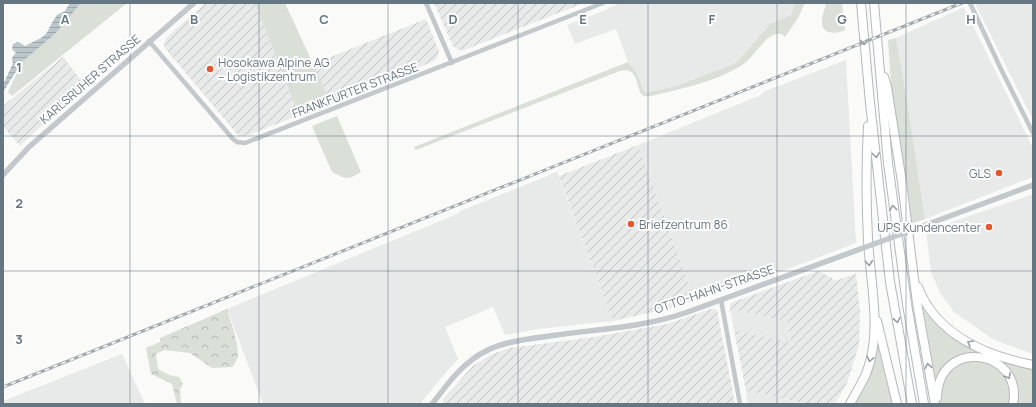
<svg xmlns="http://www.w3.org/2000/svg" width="1036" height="407" font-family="Manrope,sans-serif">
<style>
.built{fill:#e8e9e9}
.industrial{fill:url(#industrial-furrows)}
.grass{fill:#dadfd7}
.forest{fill:url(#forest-crowns)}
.water{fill:url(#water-rules)}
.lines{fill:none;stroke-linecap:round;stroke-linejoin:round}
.motorway-casing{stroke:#b4b9bd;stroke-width:10}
.minor{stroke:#c3c8cc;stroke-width:4.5}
.tertiary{stroke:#c3c8cc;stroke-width:5.5}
.motorway{stroke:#fff;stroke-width:8}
.rail-casing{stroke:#a2aab0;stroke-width:3}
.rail{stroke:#fff;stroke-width:1.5;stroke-dasharray:4.5;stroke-linecap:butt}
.tertiary-bridge{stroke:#c3c8cc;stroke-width:5.5}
.oneway{stroke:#939fa8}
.grid{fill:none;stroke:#657683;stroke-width:1;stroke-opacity:0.55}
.poi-dot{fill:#e4572e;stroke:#fff;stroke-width:1.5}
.labels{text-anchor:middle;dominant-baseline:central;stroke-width:4;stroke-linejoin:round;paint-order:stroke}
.poi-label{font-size:12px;fill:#657683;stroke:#fff;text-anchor:start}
.street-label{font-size:12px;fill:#657683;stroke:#fff}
.grid-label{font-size:13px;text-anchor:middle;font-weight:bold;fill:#657683;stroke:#fff;stroke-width:4;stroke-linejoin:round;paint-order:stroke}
</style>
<defs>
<pattern id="industrial-furrows" width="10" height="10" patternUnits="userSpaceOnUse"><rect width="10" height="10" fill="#e8e9e9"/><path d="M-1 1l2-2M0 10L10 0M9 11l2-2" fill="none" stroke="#c0c1c2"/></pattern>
<pattern id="forest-crowns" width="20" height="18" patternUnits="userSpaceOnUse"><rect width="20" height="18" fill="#dadfd7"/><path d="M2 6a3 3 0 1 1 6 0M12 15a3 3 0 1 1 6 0" fill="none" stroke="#b4b9b4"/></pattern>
<pattern id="water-rules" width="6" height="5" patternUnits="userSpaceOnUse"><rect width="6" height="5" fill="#bbc7cb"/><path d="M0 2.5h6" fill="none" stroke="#9ca6aa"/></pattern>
</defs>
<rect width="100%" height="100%" fill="#fafaf8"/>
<g class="built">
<path d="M621 3H795L791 15 770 24 736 63 676 86 645 93 636 72 628 62 616 29 575 44 567 25 608 9V8Z"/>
<path d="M975 3H1033V120L1006 66Z"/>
<path d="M964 7 1033 148V177L925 219 909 113 896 38Z"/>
<path d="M846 60 856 243 770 276 705 296 694 299 638 145 761 95 763 92Z"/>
<path d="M557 172 613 321 539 329 505 335 493 307 445 327 458 359 441 378 420 404H263L227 309 457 214 460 211Z"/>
<path d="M1033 194V354L994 340 954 312 940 293 931 272 926 231Z"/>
<path d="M730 310 787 321 791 342 734 330Z"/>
<path d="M122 354 145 404H3V401Z"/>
<path d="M746 391 803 403 809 404H748Z"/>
</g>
<g class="industrial">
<path d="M206 3H255L299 115 249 135 240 136 237 134 164 47 165 41 167 37Z"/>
<path d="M434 3H584L464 50H460L455 48 453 46Z"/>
<path d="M426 19 439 51 437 58 435 60 432 62 331 103 313 64Z"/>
<path d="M63 57 86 87 39 128 20 146 3 126V106Z"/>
<path d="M638 145 694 299 676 307 613 321 559 176Z"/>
<path d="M818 271 832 278 834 281 856 274 860 310 859 345 847 383 835 404H809L746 391 734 330 791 342 787 321 730 310V306L731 303Z"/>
<path d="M711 309 717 310 735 404H444L443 403V399L473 366 492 354 510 348 594 337 667 324Z"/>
</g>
<g class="grass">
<path d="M81 3H127L12 96 8 92 22 62 55 34Z"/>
<path d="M255 3H285L331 103 299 115Z"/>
<path d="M795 3H805L798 18 785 37C784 36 782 34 780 34 768 31 754 56 746 62 721 81 680 89 651 96 649 96 646 97 644 96 635 92 641 66 620 71L416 150 414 147 628 62 636 72 645 93 676 86 736 63 770 24 791 15Z"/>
<path d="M826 3H842L845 30C836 34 822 35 822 22 822 16 825 9 826 3Z"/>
<path d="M896 38 909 113 925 219 910 224 892 99 888 40Z"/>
<path d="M337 116 361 172 352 177 346 178 342 177 332 172 312 126Z"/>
<path d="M922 302 952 335 1033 367V403L1031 404H1015L1008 370 973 354 938 377 936 383Z"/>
<path d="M876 337 892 404H852Z"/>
<path d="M968 359C974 360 987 360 992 363 1008 372 1011 388 1009 404H939L937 394 946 371Z"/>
</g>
<path class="forest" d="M227 309C230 321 241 348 237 359 236 362 234 365 232 367L212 368 190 353 164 350 156 354 158 369 169 375 179 377 183 384 180 389 181 404H177L172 384 151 374 146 348 160 342V338Z"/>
<path class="water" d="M70 3H81L55 34 22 62 3 92V85L13 63C11 59 12 56 16 53L12 49 13 44 18 42 25 46 41 38 46 34 53 21 57 15 65 11Z"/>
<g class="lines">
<g class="motorway-casing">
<g id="motorway">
<path d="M861 3 870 103 890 282 912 404"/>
<path d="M874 3 888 163 907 304 924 404"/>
<path d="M884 77 887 87 902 182 917 303 935 404"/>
<path d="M918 287C936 335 987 356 1033 365"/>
<path d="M877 321 897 404"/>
<path d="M937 397C939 336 1024 350 1013 404"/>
<path d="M850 404C855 394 861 385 866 374 883 332 870 283 868 239 866 201 866 163 868 126"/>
</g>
</g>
<g class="minor">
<path d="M426 3 452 63"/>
<path d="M970 3 1000 67 1033 133"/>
<path d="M149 41 233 139 237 142 245 143 603 3"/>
<path d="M721 300 740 404"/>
</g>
<g class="tertiary">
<path d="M3 175 29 147 194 3"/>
<path d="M923 226 1033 185"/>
<path d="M432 404C445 388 456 371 473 359 496 341 528 339 557 335 599 329 644 327 685 313L855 251"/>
</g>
<use href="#motorway" class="motorway"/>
<g class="rail-casing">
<path id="rail" d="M3 387 962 3"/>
</g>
<use href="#rail" class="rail"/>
<path class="tertiary-bridge" d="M855 251 923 226"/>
</g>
<defs><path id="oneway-chevron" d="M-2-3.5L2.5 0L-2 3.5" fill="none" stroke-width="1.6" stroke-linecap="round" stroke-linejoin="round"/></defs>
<g class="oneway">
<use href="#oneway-chevron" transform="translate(864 42) rotate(85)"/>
<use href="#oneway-chevron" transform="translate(876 155) rotate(83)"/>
<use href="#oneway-chevron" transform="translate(893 208) rotate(-97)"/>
<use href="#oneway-chevron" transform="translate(869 263) rotate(85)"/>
<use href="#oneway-chevron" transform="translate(897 320) rotate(81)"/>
<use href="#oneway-chevron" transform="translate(970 343) rotate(-150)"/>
<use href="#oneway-chevron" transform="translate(870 359) rotate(103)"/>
<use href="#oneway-chevron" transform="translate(928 366) rotate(-100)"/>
<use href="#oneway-chevron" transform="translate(1008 376) rotate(60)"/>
</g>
<path class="grid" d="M130 3V404M259 3V404M388 3V404M518 3V404M648 3V404M777 3V404M906 3V404M3 136H1033M3 271H1033"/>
<g class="poi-dot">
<circle cx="210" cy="69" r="4"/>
<circle cx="999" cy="173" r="4"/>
<circle cx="631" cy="224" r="4"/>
<circle cx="989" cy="227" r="4"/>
</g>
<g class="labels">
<g class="poi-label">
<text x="218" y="62">Hosokawa Alpine AG<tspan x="218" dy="14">– Logistikzentrum</tspan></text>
<text x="991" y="173" text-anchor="end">GLS</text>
<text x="639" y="224">Briefzentrum 86</text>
<text x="981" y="227" text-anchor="end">UPS Kundencenter</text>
</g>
<g class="street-label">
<text transform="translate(90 79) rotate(-41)">KARLSRUHER STRASSE</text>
<text transform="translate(355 90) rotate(-21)">FRANKFURTER STRASSE</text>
<text transform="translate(714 289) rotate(-19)">OTTO-HAHN-STRASSE</text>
</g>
</g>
<g class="grid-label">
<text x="65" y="24">A</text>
<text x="194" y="24">B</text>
<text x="324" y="24">C</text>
<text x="453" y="24">D</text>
<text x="583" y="24">E</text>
<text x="712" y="24">F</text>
<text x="842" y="24">G</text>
<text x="971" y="24">H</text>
<text x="19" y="72">1</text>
<text x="19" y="208">2</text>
<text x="19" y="344">3</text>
</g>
<rect width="1036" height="407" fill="none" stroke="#657683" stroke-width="8"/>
</svg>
